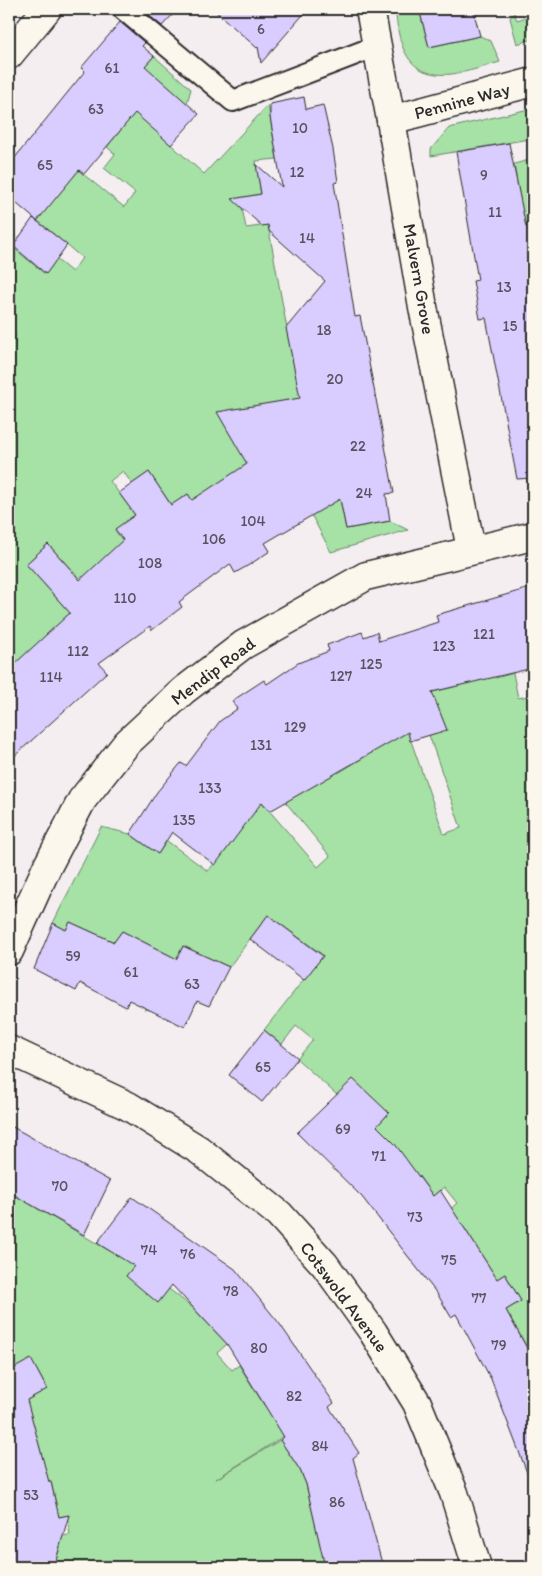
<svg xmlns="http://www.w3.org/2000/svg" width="542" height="1576" font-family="Itim,sans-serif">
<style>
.green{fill:#a6e1a6;stroke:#688668}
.building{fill:#d9ccfe;stroke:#2b2b2b}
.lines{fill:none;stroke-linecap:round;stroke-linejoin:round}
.lane-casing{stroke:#2b2b2b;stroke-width:24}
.street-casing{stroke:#2b2b2b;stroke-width:31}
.lane{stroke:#fbf7ec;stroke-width:20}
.street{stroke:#fbf7ec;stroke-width:28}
.labels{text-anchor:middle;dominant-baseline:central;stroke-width:5;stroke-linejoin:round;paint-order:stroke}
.number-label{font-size:15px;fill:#565360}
.street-label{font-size:18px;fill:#2b2b2b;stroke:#fbf7ec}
</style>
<rect width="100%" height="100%" fill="#f4eef0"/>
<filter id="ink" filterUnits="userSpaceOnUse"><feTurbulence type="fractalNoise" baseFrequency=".02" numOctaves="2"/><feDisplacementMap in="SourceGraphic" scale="10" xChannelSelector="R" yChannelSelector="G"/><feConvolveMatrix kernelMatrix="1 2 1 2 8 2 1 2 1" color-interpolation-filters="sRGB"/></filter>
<g filter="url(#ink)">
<g class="green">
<path d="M395 9H419L429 47 480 36 491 41 500 62C468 71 422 90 404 50 398 38 397 22 395 9Z"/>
<path d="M514 13 517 20 533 15V39L517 44 510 18Z"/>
<path d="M154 56 191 89 187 103 159 134 204 174 268 105 277 159 256 161 261 194 240 198 246 228 268 225 290 345 327 434 346 529 390 521 408 530 331 552 305 503 247 464 222 481 233 503 196 507 188 494 172 506 149 472 132 484 123 471 110 481 135 515 115 530 136 558 79 578 48 544 26 564 70 613 9 670V345L16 335 9 329V244L45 274 56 259 72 272 82 258 37 220 78 170 124 207 135 193 104 168 115 154 107 147 148 96 132 81Z"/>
<path d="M533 108V157L529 139 431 156V149L449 128Z"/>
<path d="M533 159V225L525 228 514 164Z"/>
<path d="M491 659 496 678 513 673 518 698 533 695V1369L529 1359 532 1356 506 1310 521 1301 505 1274 497 1279 458 1218 453 1221 446 1213 457 1203 444 1187 433 1196 419 1176 379 1136 377 1126 389 1113 337 1095 297 1059 313 1040 296 1026 282 1044 264 1030 323 955 268 915 229 967 183 946 150 1010 144 1009 171 956 122 931 114 942 70 922 66 930 53 923 101 827 130 834 158 854 167 841 208 871 231 843 253 795 266 807 318 867 330 856 273 787 313 732 338 773 363 758 339 714 400 710 444 834 461 828 429 735 432 692 454 687Z"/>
<path d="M9 1192 108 1250 138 1260 127 1276 169 1289 192 1307 227 1344 217 1353 232 1370 239 1365 264 1405 290 1432 216 1479 280 1440 300 1470 306 1484 326 1567H54L60 1547 54 1536 70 1535 67 1516 44 1518 56 1504 51 1482 32 1486 25 1462 42 1456 31 1417 12 1424 9 1411 47 1388 31 1360 9 1371Z"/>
</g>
<g class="building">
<path d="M141 9H178L162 26Z"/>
<path d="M213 9H308L261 63 258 47 257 48Z"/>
<path d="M419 9H473L480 36 429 47Z"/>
<path d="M120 22 145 43 142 46 154 56 145 66 199 114 171 145 135 113 84 174 79 170 37 221 9 197V165L85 71 81 68Z"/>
<path d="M304 97 306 109 323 105 333 149 338 182 334 183 355 317 360 316 394 493 386 494 390 521 346 529 340 499 265 543 270 551 249 565 235 573 230 564 179 602 182 607 165 620 152 630 150 626 99 663 107 672 9 761V669L70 613 26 564 48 544 80 580 123 540 115 529 135 515 119 493 149 472 171 505 188 494 192 500 247 464 217 412 300 398 286 328 325 281 269 231 268 225 262 226 232 199 261 194 256 164 282 187 270 117V104Z"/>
<path d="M509 143 526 227 533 225V478L517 479 486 318 480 319 477 302 473 281 478 280 456 152Z"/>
<path d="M33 218 67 245 46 274 13 246Z"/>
<path d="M533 587V668L432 692 447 730 410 741 408 732 270 811 262 802 215 865 172 832 158 854 130 834 157 792 181 763 186 766 220 721 237 709 232 701 264 680 267 684 298 663 329 651 327 645 362 632 364 637 377 632 379 641 438 622 436 615Z"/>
<path d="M268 915 323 956 304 980 250 939Z"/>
<path d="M70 922 114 942 122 931 177 959 183 946 229 967 209 1006 197 1001 185 1027 129 1000 126 1007 80 983 76 991 34 969 53 923 66 930Z"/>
<path d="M264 1030 298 1058 262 1102 229 1075Z"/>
<path d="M353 1079 389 1113 377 1126 395 1144 433 1196 440 1190 497 1279 505 1274 521 1301 506 1310 533 1359V1482L531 1483 491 1379 456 1314 451 1317 438 1295 362 1197 297 1133Z"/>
<path d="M9 1125 110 1181 84 1235 9 1192Z"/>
<path d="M132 1197 235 1269 279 1323 334 1403 329 1407 359 1453 353 1458 383 1567H325L306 1484 300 1470 280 1440 284 1437 227 1344 172 1285 158 1303 126 1276 134 1266 97 1243Z"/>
<path d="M31 1359 47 1389 27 1400 49 1482H51L59 1517 69 1515 54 1567H9V1371Z"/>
</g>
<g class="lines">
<g class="lane-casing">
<path id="lane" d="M123 9 233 101 377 46"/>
</g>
<g class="street-casing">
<g id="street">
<path d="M370 9 391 120 423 307 471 549"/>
<path d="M9 55 47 9"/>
<path d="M391 120 533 82"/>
<path d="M9 951 46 869 82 800 127 743 183 691 243 645 366 576 533 536"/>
<path d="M9 1050 128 1106 199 1150 279 1214 325 1265 373 1332 417 1403 454 1493 477 1567"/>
</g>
</g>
<use href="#lane" class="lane"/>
<use href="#street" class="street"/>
</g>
</g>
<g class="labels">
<g class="number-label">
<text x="261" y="29">6</text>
<text x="112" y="68">61</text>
<text x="96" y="109">63</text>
<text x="300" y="128">10</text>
<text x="45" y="165">65</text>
<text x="297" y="172">12</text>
<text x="484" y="175">9</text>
<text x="495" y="212">11</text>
<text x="307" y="238">14</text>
<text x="504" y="287">13</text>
<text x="510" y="326">15</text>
<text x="324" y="330">18</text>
<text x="335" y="379">20</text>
<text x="358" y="446">22</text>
<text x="364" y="493">24</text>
<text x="253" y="521">104</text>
<text x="214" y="539">106</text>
<text x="150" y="563">108</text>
<text x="125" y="598">110</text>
<text x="484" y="634">121</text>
<text x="444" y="646">123</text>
<text x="78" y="651">112</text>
<text x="371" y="664">125</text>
<text x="341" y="676">127</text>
<text x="51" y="677">114</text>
<text x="295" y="727">129</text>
<text x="261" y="745">131</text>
<text x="210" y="788">133</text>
<text x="184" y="820">135</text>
<text x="73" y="956">59</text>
<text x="131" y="972">61</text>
<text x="192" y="984">63</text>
<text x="263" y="1067">65</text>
<text x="343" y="1129">69</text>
<text x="379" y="1156">71</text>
<text x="60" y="1186">70</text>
<text x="415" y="1217">73</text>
<text x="149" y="1250">74</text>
<text x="188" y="1254">76</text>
<text x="449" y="1260">75</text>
<text x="231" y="1291">78</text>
<text x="479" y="1298">77</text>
<text x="499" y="1345">79</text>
<text x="259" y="1348">80</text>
<text x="294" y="1396">82</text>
<text x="320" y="1446">84</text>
<text x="31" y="1495">53</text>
<text x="337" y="1502">86</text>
</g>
<g class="street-label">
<text transform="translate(462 101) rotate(-15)">Pennine Way</text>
<text transform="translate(419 279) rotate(80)">Malvern Grove</text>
<text transform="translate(213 671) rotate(-37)">Mendip Road</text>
<text transform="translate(344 1297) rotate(53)">Cotswold Avenue</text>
</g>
</g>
<rect width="542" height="1576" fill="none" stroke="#fbf7ec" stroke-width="30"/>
<rect x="15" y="15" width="512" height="1546" fill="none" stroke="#2b2b2b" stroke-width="2" filter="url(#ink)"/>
</svg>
